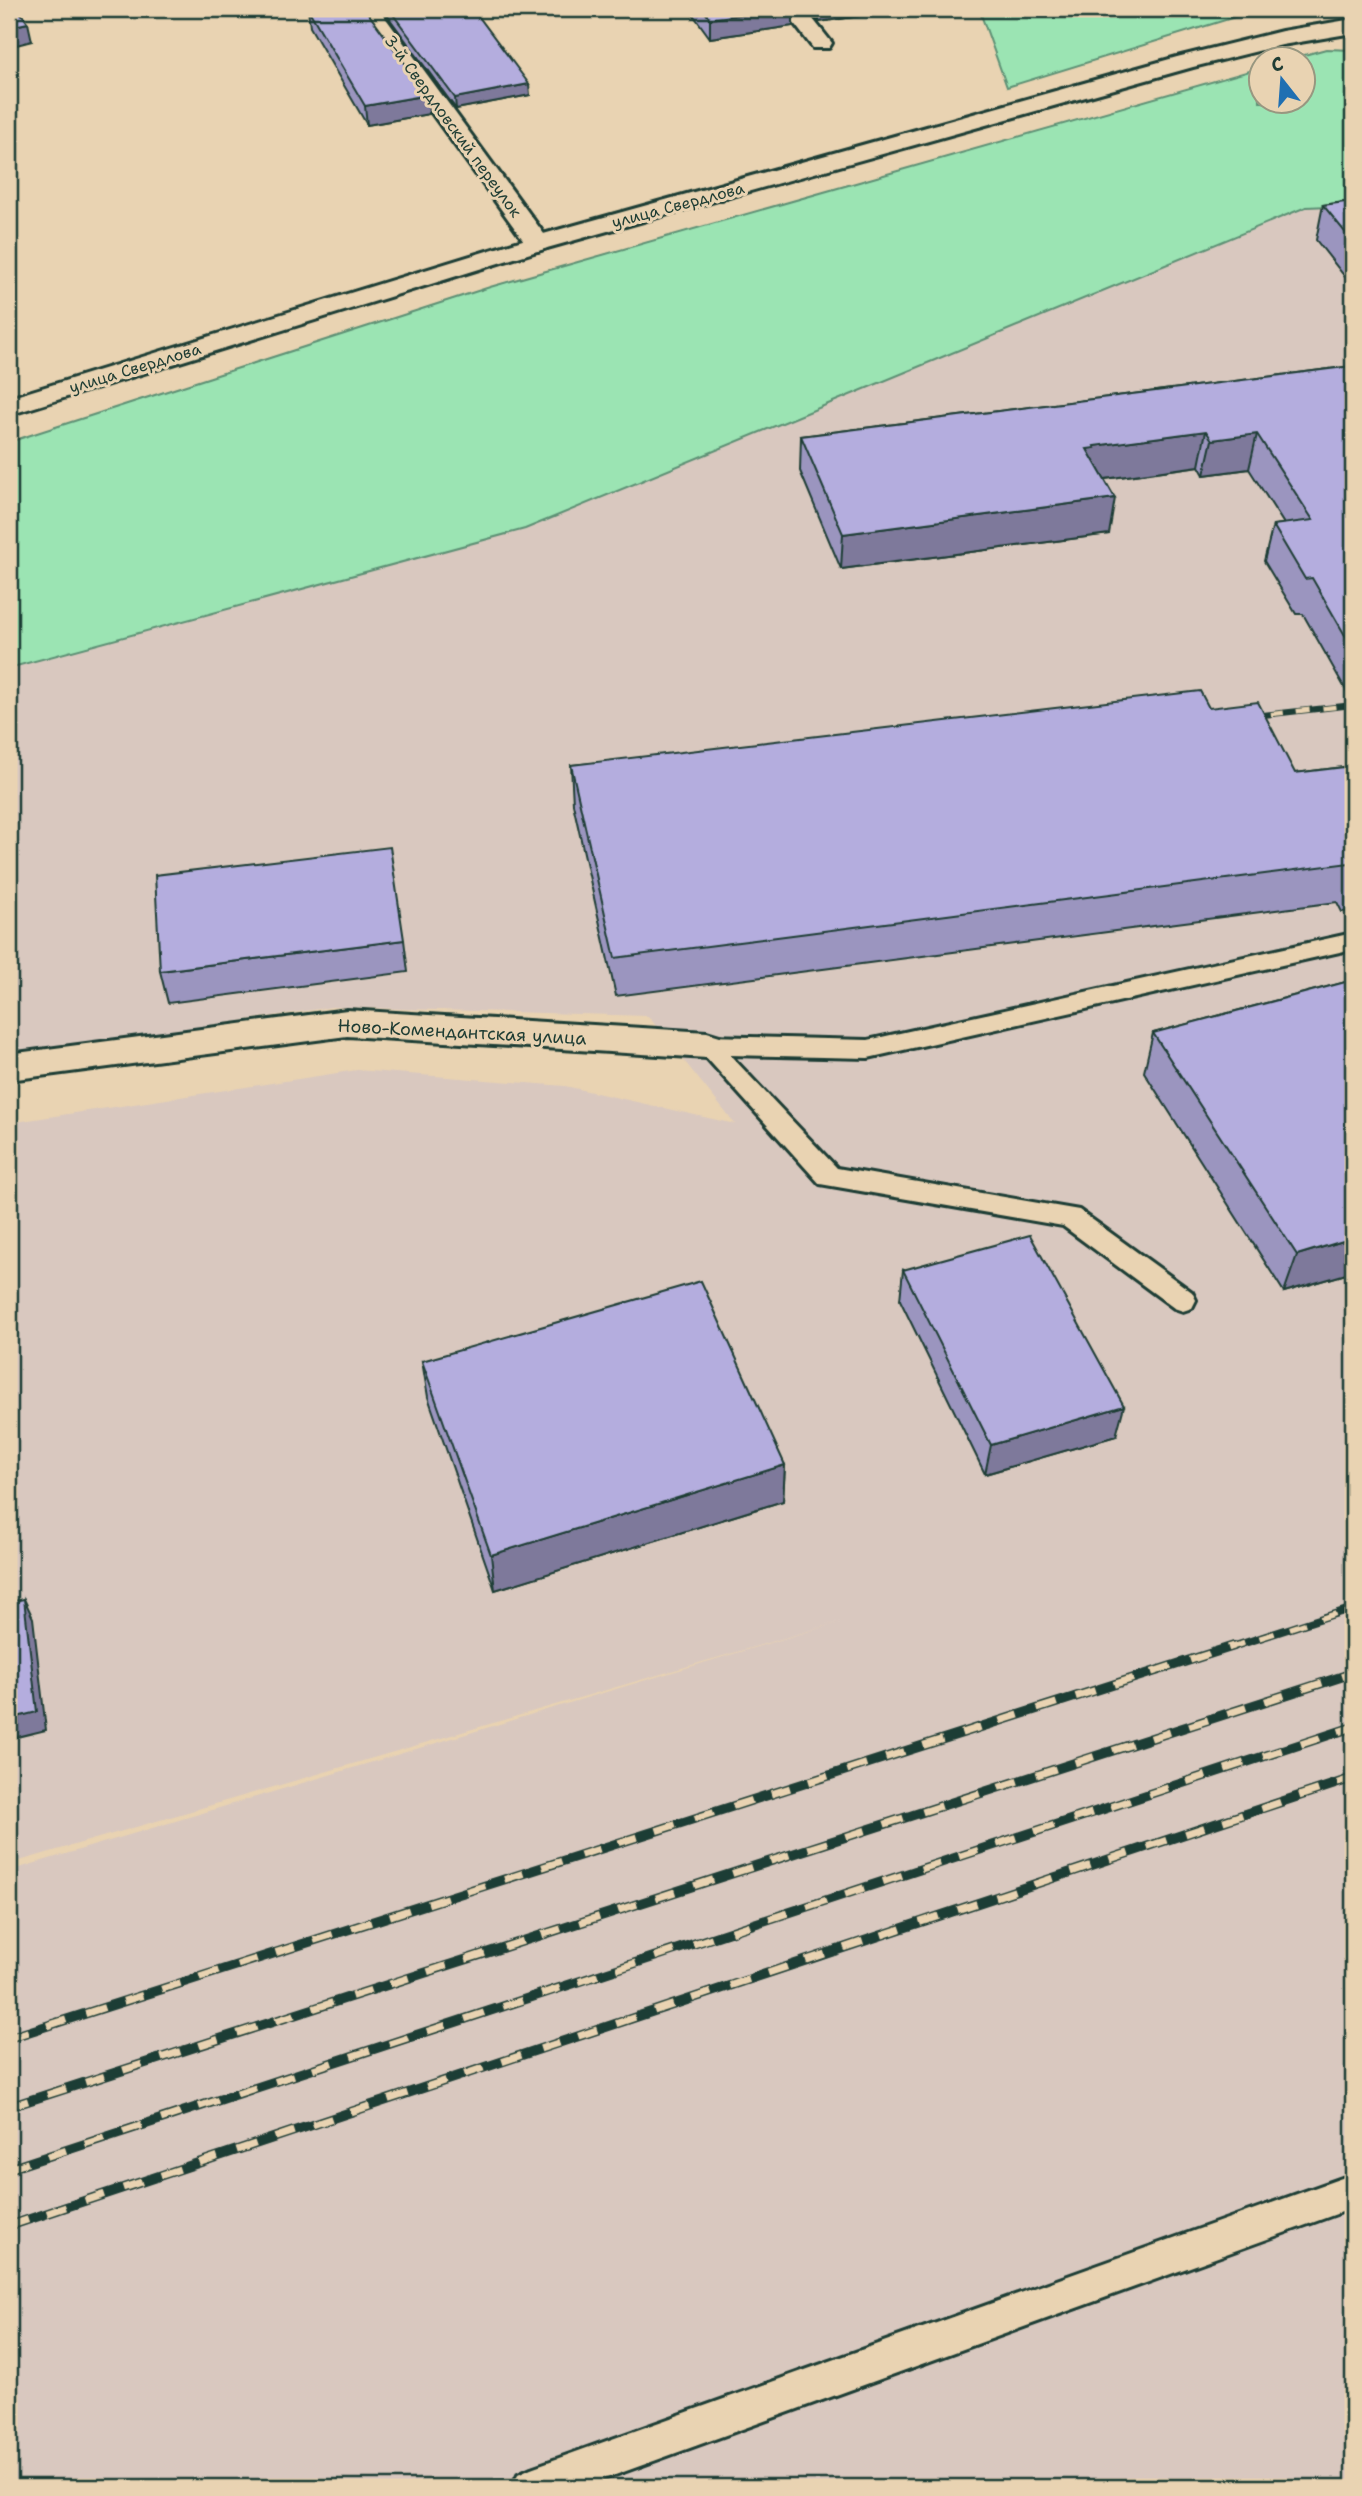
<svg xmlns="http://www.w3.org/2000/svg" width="1362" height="2496" font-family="'Shantell Sans',sans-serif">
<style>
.built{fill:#d9c8bf}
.green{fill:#9be4b3;stroke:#5d9074;stroke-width:2}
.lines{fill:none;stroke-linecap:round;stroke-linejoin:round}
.lane-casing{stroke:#1f3d34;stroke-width:6}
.street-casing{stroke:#1f3d34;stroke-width:6}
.secondary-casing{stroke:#1f3d34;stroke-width:6}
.primary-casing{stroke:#1f3d34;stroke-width:6}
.lane{fill:#e9d3b2;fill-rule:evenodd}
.street{fill:#e9d3b2;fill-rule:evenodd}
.secondary{fill:#e9d3b2;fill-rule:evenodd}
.primary{fill:#e9d3b2;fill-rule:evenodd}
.rail-far2-casing{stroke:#1f3d34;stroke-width:6}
.rail-far1-casing{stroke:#1f3d34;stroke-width:8}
.rail-casing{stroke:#1f3d34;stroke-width:10}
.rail-far2{stroke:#e9d3b2;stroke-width:4.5;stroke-dasharray:13;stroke-linecap:butt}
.rail-far1{stroke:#e9d3b2;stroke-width:5;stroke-dasharray:16;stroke-linecap:butt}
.rail{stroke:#e9d3b2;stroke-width:7;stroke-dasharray:20;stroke-linecap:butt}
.wall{fill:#9b95bf;stroke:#1f3d34;stroke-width:2}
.shaded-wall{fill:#7e799b;stroke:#1f3d34;stroke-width:2}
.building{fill:#b4adde;stroke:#1f3d34;stroke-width:2}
.labels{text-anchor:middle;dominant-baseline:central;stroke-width:6;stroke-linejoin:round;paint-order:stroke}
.far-street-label{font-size:16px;fill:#1f3d34;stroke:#e9d3b2}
.street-label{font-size:18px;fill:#1f3d34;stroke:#e9d3b2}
</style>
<rect width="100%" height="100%" fill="#e9d3b2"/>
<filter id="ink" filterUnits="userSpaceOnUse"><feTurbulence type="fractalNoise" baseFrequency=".0143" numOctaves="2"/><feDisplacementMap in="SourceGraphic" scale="14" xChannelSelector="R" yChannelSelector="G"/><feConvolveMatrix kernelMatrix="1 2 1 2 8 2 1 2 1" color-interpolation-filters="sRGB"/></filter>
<g filter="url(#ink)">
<path class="built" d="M1353 205V2487H9V1871L843 1621 9 1864V1123L357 1070 565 1086 735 1124 648 1016 332 1007 9 1056V668L525 529 1306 207Z"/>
<g class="green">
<path d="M979 9H1303L1248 13 1007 87Z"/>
<path d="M1326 49 1353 50V205L1306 207 525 529 9 668V442L490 287 1260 68V102H1302V60L1290 59Z"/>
</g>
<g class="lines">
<g class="lane-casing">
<g id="lane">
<path d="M1353 933V949L868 1058 730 1055 837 1168 1079 1210 1192 1292 1196 1300 1192 1308 1183 1311 1174 1308 1063 1226 820 1184 695 1045 698 1039 707 1036 868 1040Z"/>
<path d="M1353 2174V2208L582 2487H512L518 2474 531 2468Z"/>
</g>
</g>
<g class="street-casing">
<g id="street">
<path d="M783 9H805L832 43 829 48H813Z"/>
<path d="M347 1010 707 1032 720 1036 725 1045 720 1054 707 1058 347 1036 9 1080V1054Z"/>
</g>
</g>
<g class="secondary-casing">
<path id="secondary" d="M357 9H379L547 238 551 243 547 248 538 251 529 248Z"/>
</g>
<g class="primary-casing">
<path id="primary" d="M1353 19V33L1282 45 1193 67 547 248 9 415V398L529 238 1177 57 1282 31Z"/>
</g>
<use href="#lane" class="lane"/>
<use href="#street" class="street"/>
<use href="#secondary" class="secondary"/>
<use href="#primary" class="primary"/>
<g class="rail-far2-casing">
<path id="rail-far2" d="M1245 717 1353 705"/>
</g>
<g class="rail-far1-casing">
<path id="rail-far1" d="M1229 1648 1353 1608"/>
</g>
<g class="rail-casing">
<g id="rail">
<path d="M9 2038 1234 1646"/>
<path d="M9 2107 1353 1673"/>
<path d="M9 2169 1353 1727"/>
<path d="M9 2226 1353 1778"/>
</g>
</g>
<use href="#rail-far2" class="rail-far2"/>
<use href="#rail-far1" class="rail-far1"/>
<use href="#rail" class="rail"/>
</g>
<g class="wall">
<path d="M308 9 428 95 429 114 367 125 310 27Z"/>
<path d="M386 9H473L530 95 456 109 387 15Z"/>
<path d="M689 9H793V26L710 38Z"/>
<path d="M807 9H867L866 15 819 22Z"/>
<path d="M1353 201V287L1316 240 1323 205Z"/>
<path d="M1353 366V691L1347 692 1303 614H1296L1264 561 1273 525 1284 524 1249 469 1204 475 1199 466 1104 479 1109 534 841 569 800 471 801 436Z"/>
<path d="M1209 708 1295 773 1353 766V911L1342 912 1337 902 616 996 573 804 571 765Z"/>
<path d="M404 940 408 972 168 1003 160 971Z"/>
<path d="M1353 980V1272L1284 1292 1144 1072 1153 1033Z"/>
<path d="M903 1270 1116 1436 985 1474 900 1300Z"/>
<path d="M422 1361 785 1465 783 1501 495 1590 428 1397Z"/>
</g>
<g class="shaded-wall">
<path d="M781 9H793V26L710 38V19Z"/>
<path d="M819 9H867L866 15 819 22Z"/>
<path d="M28 23 32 41 9 47V27Z"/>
<path d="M529 84 530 95 456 109 455 98Z"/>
<path d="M428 95 429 114 367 125 365 106Z"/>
<path d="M1206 431 1199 466 1090 481 1087 449 1094 446Z"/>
<path d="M1257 434 1249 469 1204 475 1212 440Z"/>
<path d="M1115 498 1109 534 841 569 843 534Z"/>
<path d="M1353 1238V1272L1284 1292 1297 1255Z"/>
<path d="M1124 1406 1116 1436 985 1474 991 1445Z"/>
<path d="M785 1465 783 1501 495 1590 491 1555Z"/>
<path d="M24 1599 33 1618 46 1730 9 1739V1719Z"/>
</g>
<g class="building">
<path d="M9 9H18L28 23 9 27Z"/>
<path d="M308 9H365L428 95 365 106Z"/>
<path d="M389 9H473L529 84 455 98Z"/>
<path d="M703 9H782L710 19Z"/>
<path d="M1353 201V242L1323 205Z"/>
<path d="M1353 366V649L1312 578 1305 579 1273 525 1313 520 1257 434 1212 440 1206 431 1094 446 1095 448 1087 449 1115 498 843 534 801 436Z"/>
<path d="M1200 691 1209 708 1258 702 1295 773 1353 766V871L1349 863 615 958 571 765Z"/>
<path d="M390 847 404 940 160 971 155 875Z"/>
<path d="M1353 980V1238L1297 1255 1153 1033Z"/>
<path d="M1030 1235 1124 1406 991 1445 903 1270Z"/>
<path d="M701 1281 785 1465 491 1555 422 1361Z"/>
<path d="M24 1599 37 1712 9 1719V1602Z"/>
</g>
</g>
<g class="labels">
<g class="far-street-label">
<text transform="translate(453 126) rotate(54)">3-й Свердловский переулок</text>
<text transform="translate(678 205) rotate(-15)">улица Свердлова</text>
<text transform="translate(135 368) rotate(-17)">улица Свердлова</text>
</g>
<g class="street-label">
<text transform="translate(462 1032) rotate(3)">Ново-Комендантская улица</text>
</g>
</g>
<rect width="1362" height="2496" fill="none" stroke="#e9d3b2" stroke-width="35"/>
<rect x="18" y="18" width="1327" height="2461" fill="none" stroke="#1f3d34" stroke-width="2.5" filter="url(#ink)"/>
<g transform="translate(1282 80) rotate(343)"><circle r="33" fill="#e9d3b2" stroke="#989780" stroke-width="2"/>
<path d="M0-5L12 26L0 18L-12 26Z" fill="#1f6fb2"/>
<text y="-10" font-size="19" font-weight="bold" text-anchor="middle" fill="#1f3d34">С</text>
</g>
</svg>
